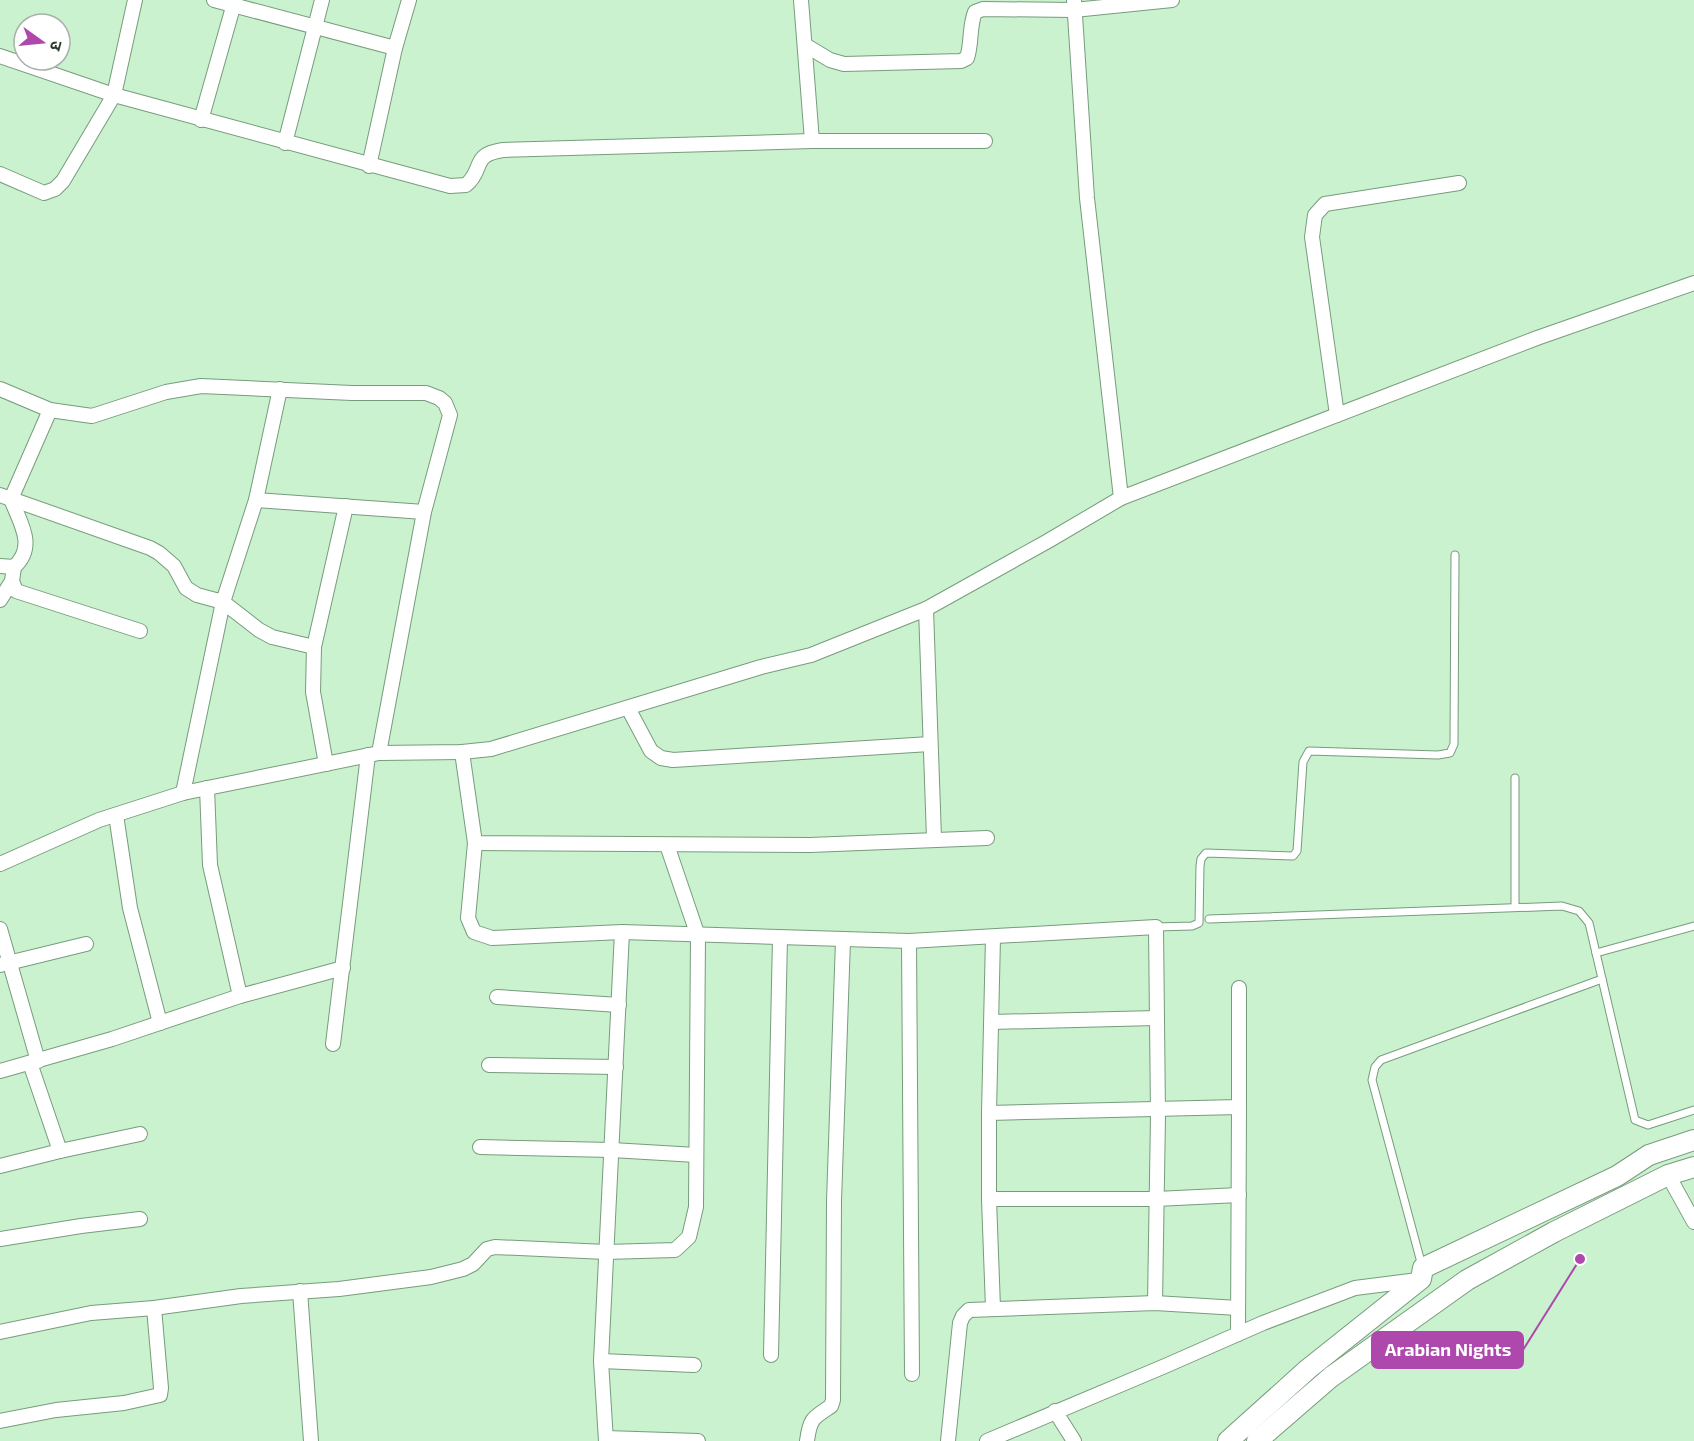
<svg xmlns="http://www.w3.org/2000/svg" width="1694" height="1441" font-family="'Exo 2','Noto Sans Devanagari',sans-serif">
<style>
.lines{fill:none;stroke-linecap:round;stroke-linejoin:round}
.lane-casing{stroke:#779c7c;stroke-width:9}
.street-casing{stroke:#779c7c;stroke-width:16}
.secondary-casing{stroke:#779c7c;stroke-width:22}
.lane{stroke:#fff;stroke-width:7}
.street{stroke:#fff;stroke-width:14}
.secondary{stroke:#fff;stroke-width:20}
.leader{fill:none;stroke:#ae48ad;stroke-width:2}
.callout-dot{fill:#ae48ad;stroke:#fff;stroke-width:2}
.callout{fill:#ae48ad;stroke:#ae48ad;stroke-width:2}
.callout-label{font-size:18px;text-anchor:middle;font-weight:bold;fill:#fff}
</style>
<rect width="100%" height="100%" fill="#caf2cf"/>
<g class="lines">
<g class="lane-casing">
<g id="lane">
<path d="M1515 907V778"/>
<path d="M1209 919 1562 906 1579 911 1589 923 1635 1120 1648 1125 1694 1110"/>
<path d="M1156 927 1192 926 1199 923 1200 866 1201 859 1206 853 1293 856 1297 851 1303 762 1309 751 1438 755 1450 753 1454 744 1455 555"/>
<path d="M1596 953 1694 926"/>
<path d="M1422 1266 1372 1080 1375 1067 1381 1060 1602 979"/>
</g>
</g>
<g class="street-casing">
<g id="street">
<path d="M214 0 395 48"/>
<path d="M801 0 812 141"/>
<path d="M1074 0 1087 198 1121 498"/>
<path d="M805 45 830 60 844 64 961 61 967 58C972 43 969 27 975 12L983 9 1074 10 1172 0"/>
<path d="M0 56 114 95 450 186 466 185C485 169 470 155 503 150L812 141H985"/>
<path d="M201 120 235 0"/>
<path d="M285 143 322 0"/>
<path d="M369 166 395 48 409 0"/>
<path d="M0 174 44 193 55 189 63 181 114 95 135 0"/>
<path d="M0 389 50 410 92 416 166 392 201 386 352 393H426L439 398 445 403 450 415 424 512 379 753"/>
<path d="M280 389 256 500 424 512"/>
<path d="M1337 415 1312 237 1315 215 1325 204 1459 183"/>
<path d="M0 495 150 548 159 553 174 566 186 588 197 595 223 602 256 500"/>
<path d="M0 566 14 567C37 546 20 523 11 499L50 410"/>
<path d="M14 567 12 581 16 591 140 631"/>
<path d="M0 600 12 581"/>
<path d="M926 609 934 838"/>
<path d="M628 708 651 751 661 758 673 760 930 744"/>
<path d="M462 752 475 843 810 845 987 838"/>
<path d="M326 764 313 692 314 647 346 506"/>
<path d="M207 788 210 865 240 996"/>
<path d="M183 793 223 602 259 630 272 637 314 647"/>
<path d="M116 815 130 908 160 1023"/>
<path d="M475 843 468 918 474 932 492 938 622 932 909 941 1156 927 1158 1115 1155 1303"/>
<path d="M0 864 99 820 183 793 379 753 462 752 491 749 761 667 811 655 926 609 1048 541 1121 498 1537 338 1694 283"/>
<path d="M0 929 38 1061"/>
<path d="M993 937 989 1113V1199L993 1308"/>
<path d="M909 941 912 1374"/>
<path d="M0 965 86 944"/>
<path d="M497 997 619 1005"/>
<path d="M992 1022 1157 1018"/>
<path d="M333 1044 368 755"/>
<path d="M489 1065 616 1067"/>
<path d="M0 1071 112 1039 240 996 343 968"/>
<path d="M989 1113 1239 1107V988"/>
<path d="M480 1147 612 1150 696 1155"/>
<path d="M60 1151 140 1134"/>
<path d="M0 1166 60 1151 30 1063"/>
<path d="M1668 1175 1694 1222"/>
<path d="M989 1199H1156L1239 1195"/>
<path d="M0 1239 81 1226 140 1219"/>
<path d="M300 1291 311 1441"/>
<path d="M0 1332 91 1313 154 1308 241 1296 339 1289 431 1277 463 1269 473 1264 487 1249 495 1247 606 1252 675 1250 689 1237 696 1207 698 936 667 845"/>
<path d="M1238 1334 1239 1107"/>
<path d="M771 1355 780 938"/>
<path d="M601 1361 694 1365"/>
<path d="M1055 1411 1074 1441"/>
<path d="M0 1421 56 1410 124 1403 160 1395 161 1388 154 1308"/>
<path d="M606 1438 698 1441"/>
<path d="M606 1441 601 1361 622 932"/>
<path d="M807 1441C810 1418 813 1418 831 1406L833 1400 834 1201 843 940"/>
<path d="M948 1441 960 1323 963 1316 969 1310 1155 1303 1238 1308"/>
<path d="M987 1441 1165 1366 1263 1323 1355 1288 1418 1280"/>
</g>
</g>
<g class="secondary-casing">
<g id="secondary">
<path d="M1228 1441 1308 1369 1421 1279 1423 1268 1617 1176 1649 1155 1694 1140"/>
<path d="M1257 1441 1331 1377 1467 1280 1554 1232 1668 1175 1694 1167"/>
</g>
</g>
<use href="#lane" class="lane"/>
<use href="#street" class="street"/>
<use href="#secondary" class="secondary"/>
</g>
<path class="leader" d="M1580 1259L1523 1350"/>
<circle class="callout-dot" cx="1580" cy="1259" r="6"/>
<rect class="callout" x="1372" y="1332" width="151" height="36" rx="6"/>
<g class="callout-label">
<text x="1448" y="1356">Arabian Nights</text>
</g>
<g transform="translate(42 42) rotate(105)"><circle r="28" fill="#ffffff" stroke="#aab0ab" stroke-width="1.5"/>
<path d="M0-4.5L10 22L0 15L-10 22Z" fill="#ae48ad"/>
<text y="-9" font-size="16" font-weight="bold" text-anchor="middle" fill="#2a3a2c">उ</text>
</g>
</svg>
